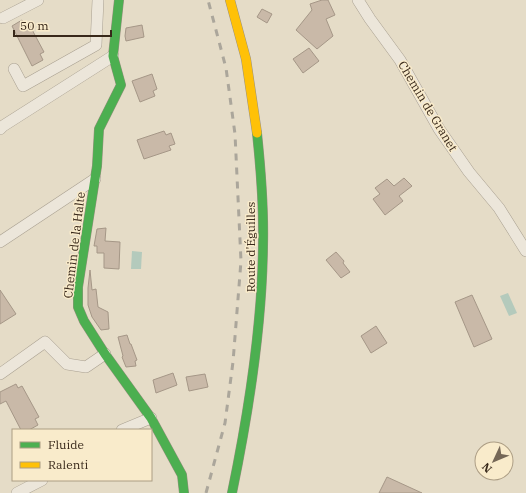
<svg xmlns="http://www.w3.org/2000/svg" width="526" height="493" font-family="'IBM Plex Serif',serif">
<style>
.water{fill:#b4cabc}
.building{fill:#c9b9a8;stroke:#a59787}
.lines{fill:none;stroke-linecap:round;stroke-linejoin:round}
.street-casing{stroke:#a9a091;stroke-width:12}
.fast-casing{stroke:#999081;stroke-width:10}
.slow-casing{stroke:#999081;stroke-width:10}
.street{stroke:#ece6da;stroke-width:11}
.fast{stroke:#4caf50;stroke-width:9}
.slow{stroke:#ffc107;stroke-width:9}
.rail{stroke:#aba69b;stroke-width:3;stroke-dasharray:7 7;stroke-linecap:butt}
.labels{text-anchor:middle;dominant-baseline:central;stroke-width:3;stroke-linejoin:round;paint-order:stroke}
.street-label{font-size:12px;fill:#38281a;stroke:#f9ebcb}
</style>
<rect width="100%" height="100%" fill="#e5dcc7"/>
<g class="water">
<path d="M132 251 142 252 141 269H131Z"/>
<path d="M508 293 517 313 509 316 500 296Z"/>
</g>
<g class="building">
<path d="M322 0H328L335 15 326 19 333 36 317 49 296 30 312 10 310 4Z"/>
<path d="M262 9 272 14 267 23 257 17Z"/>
<path d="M22 20 25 26 29 24 44 52 40 54 43 60 32 66 12 26Z"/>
<path d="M142 25 144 37 126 41 125 36 126 28Z"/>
<path d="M309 48 319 61 303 73 293 59Z"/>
<path d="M152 74 157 89 153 91 155 96 140 102 132 81Z"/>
<path d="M164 131 166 135 171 133 175 144 169 146 171 150 144 159 137 140Z"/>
<path d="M404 178 412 186 399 196 403 201 385 215 373 199 380 194 375 188 387 179 394 186Z"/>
<path d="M106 228 105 241 120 242 119 269 104 268V253H97V246H94L97 229Z"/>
<path d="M336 252 344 261 343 263 350 272 341 278 326 260Z"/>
<path d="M90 270 92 290 96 289 98 307 108 312 109 329 101 330 92 317 88 305V288Z"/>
<path d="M0 290 16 314 0 324Z"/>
<path d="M472 295 492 339 474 347 455 302Z"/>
<path d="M376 326 387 343 371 353 361 336Z"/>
<path d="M127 335 130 344H131L137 360 135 361 136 366 126 367 122 357 123 356 118 337Z"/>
<path d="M173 373 177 385 156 393 153 380Z"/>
<path d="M205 374 208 387 189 391 186 377Z"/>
<path d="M16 384 18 388 22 386 39 417 35 419 38 425 29 430H21L6 401 0 404V392Z"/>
<path d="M387 477 422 493H379Z"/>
</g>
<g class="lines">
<g class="street-casing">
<g id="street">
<path d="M358 0 370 19 400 60 439 129 469 172 499 208 526 251"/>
<path d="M3 18 38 0"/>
<path d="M14 69 23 86 96 45 98 0"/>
<path d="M0 129 3 126 113 56"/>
<path d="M0 242 95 179"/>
<path d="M0 374 45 342 67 364 86 367 105 354"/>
<path d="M122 430 151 418"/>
<path d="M17 493 42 480"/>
</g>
</g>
<g class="fast-casing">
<g id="fast">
<path d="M119 0 113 56 121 85 99 129 97 166 78 287V307L84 321 105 354 151 418 182 475 184 493"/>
<path d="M232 493C249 411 262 329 263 246 264 208 261 171 257 133"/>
</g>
</g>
<g class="slow-casing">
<path id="slow" d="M230 0 246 59 257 133"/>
</g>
<use href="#street" class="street"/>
<use href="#fast" class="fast"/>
<use href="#slow" class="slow"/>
<path class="rail" d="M206 493 225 423 233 362 241 261 235 134 226 68 208 0"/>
</g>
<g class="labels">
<g class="street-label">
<text transform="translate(428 106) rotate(59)">Chemin de Granet</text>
<text transform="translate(74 245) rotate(-83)">Chemin de la Halte</text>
<text transform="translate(250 247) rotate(-90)">Route d'Éguilles</text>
</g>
</g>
<rect x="12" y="429" width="140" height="52" fill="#f9ebcb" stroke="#ac9d84"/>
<rect x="20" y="442" width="20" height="6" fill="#4caf50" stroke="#ac9d84"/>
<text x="48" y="449" font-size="12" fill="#38281a">Fluide</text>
<rect x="20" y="462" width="20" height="6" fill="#ffc107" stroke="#ac9d84"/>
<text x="48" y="469" font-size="12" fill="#38281a">Ralenti</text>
<g transform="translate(494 461) rotate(226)"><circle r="19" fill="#f9ebcb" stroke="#ac9d84"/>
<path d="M0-3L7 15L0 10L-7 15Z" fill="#756757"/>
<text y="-6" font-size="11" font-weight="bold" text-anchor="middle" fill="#38281a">N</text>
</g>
<path d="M14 30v6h97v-6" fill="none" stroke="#38281a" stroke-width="2"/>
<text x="20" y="30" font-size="12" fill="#38281a" stroke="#f9ebcb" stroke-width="3" paint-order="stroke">50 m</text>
</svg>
